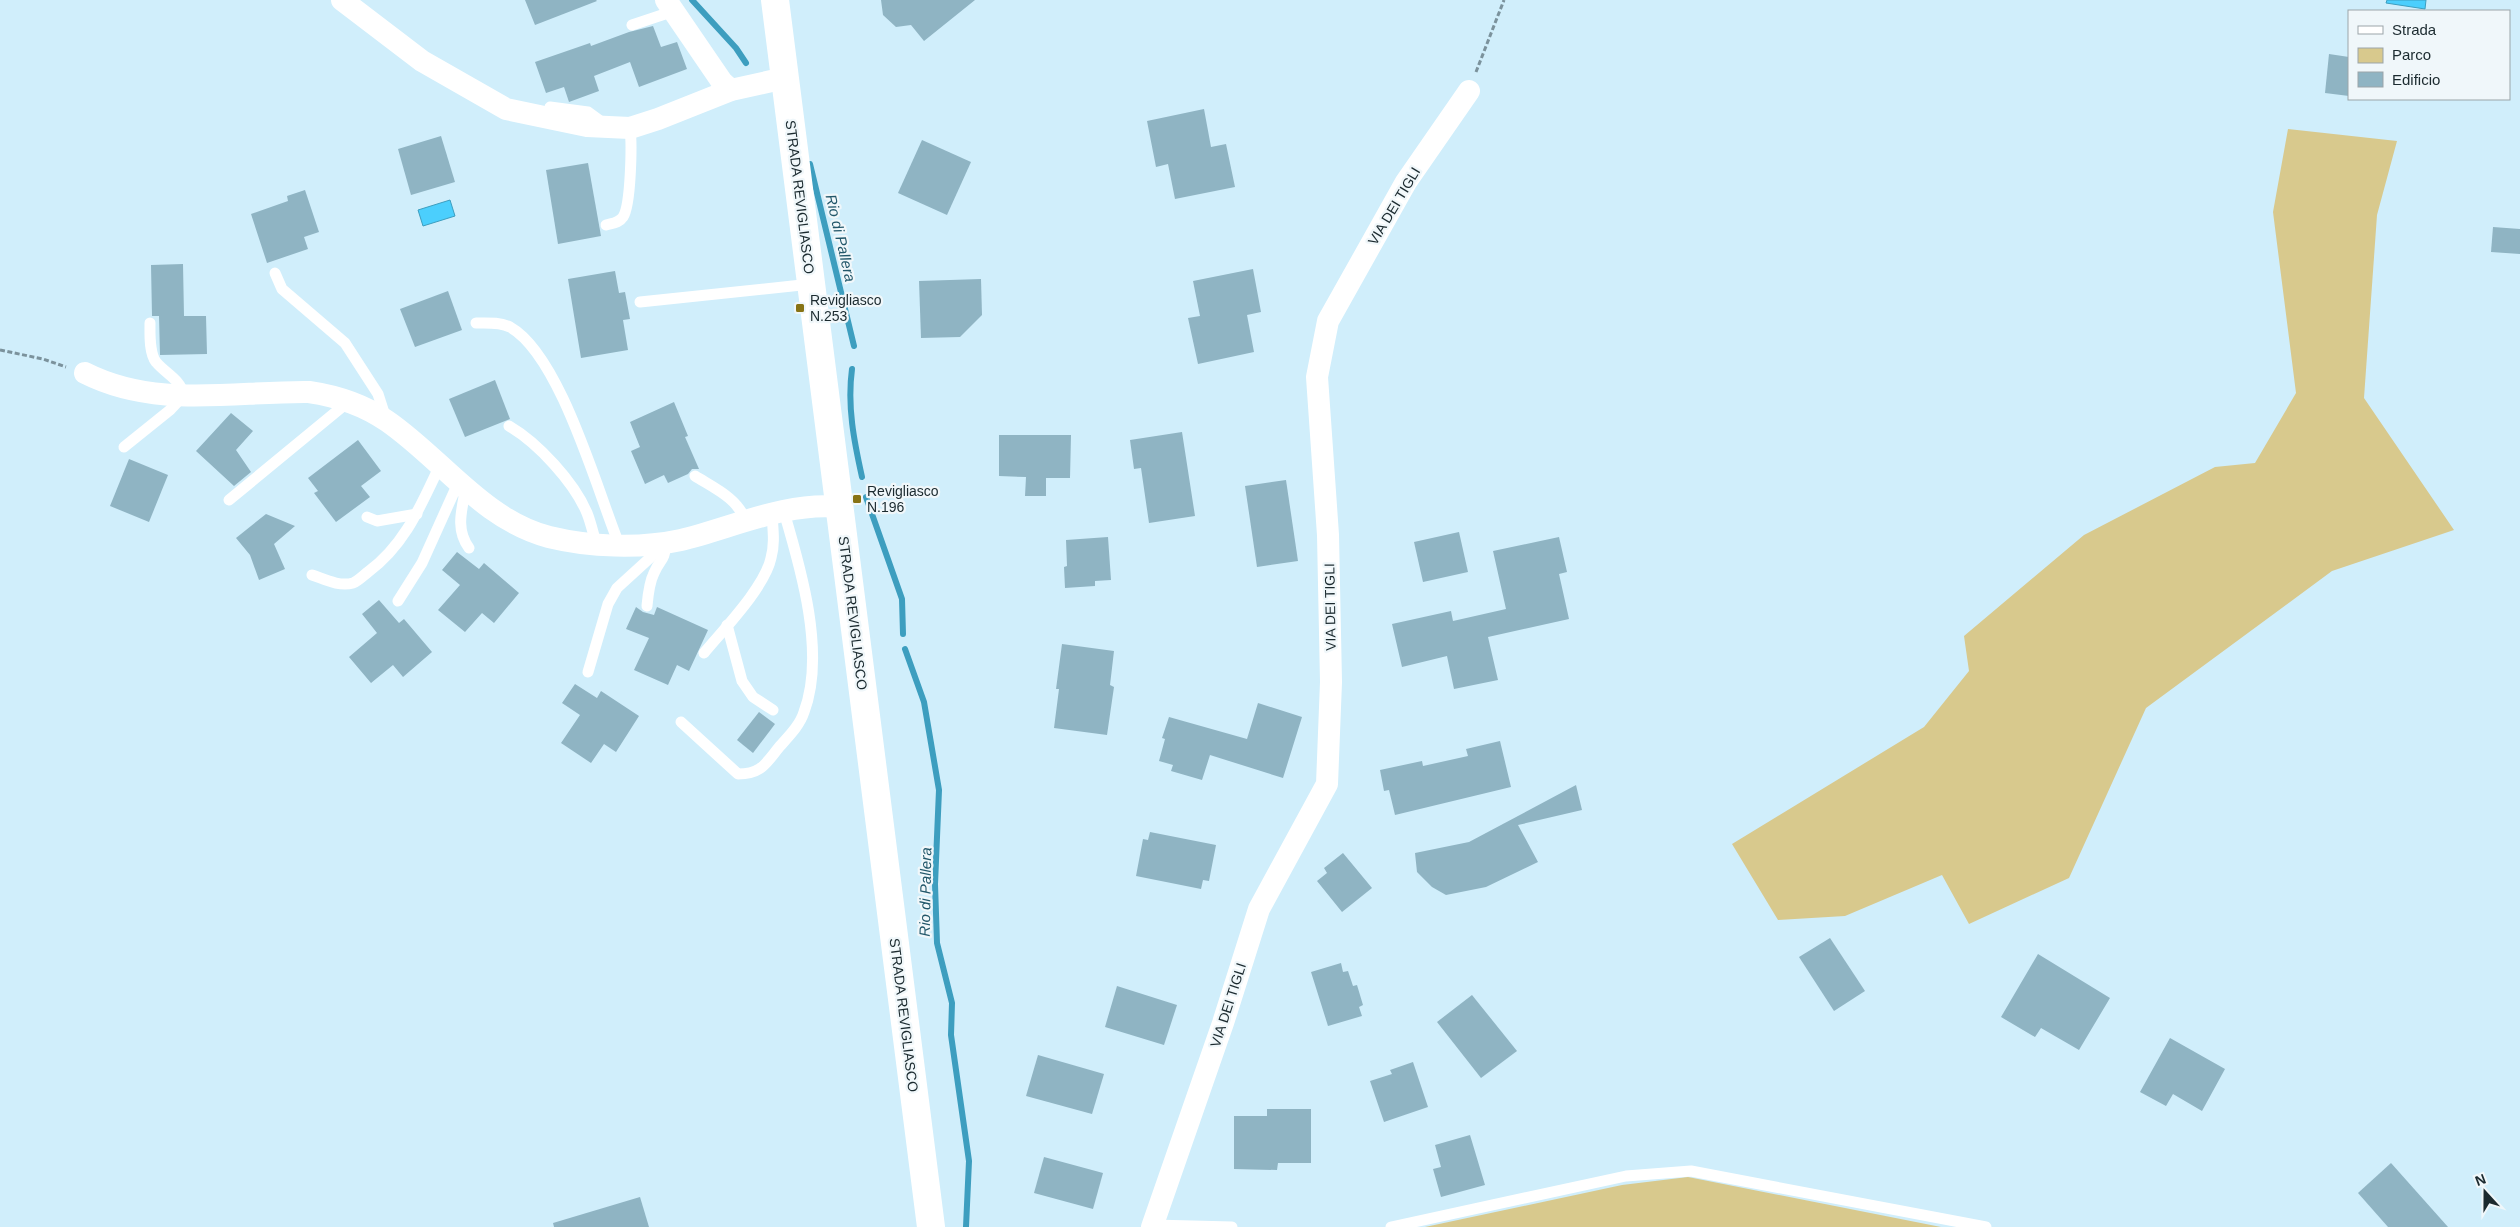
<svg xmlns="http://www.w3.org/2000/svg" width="2520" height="1227" font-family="Helvetica,sans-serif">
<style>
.green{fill:#d8c98d}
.water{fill:#4bcffd;stroke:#3d9ebf}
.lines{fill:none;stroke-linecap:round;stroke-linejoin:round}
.stream{stroke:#3d9ebf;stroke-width:6}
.building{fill:#8fb4c3}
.path{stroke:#7b929c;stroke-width:3;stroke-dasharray:5 2.5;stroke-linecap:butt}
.lane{stroke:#fff;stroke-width:11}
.street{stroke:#fff;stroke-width:22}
.secondary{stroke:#fff;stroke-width:28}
.poi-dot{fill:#877315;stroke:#f0f7fa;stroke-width:2}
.labels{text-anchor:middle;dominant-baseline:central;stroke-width:4.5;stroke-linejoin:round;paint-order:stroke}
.street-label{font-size:14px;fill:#1b2a2f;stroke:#f0f7fa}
.poi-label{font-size:14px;fill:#1b2a2f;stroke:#f0f7fa;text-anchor:start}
.water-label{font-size:15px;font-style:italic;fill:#22576a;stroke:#f0f7fa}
</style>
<rect width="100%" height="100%" fill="#d0eefb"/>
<g class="green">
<path d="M2288 129 2397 141 2377 215 2364 398 2454 530 2332 571 2146 708 2069 878 1969 924 1942 875 1845 916 1778 920 1732 844 1924 727 1969 671 1964 636 2084 535 2215 467 2255 463 2296 393 2273 212Z"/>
<path d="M1688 1177 1941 1227H1425L1622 1185Z"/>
</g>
<g class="water">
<path d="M2387 0H2426L2425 9 2386 3Z"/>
<path d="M450 200 455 216 423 226 418 210Z"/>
</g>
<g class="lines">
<g class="stream">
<path d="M692 0 736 48 746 63"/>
<path d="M810 164 854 346"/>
<path d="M852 369C847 406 854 441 862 477"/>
<path d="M866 497 902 599 903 634"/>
<path d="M905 649 924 702 939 790 935 884 937 943 952 1003 951 1035 969 1161 966 1227"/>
</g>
</g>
<g class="building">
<path d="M525 0H596L597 1 535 25Z"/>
<path d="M881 0H975L924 41 911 25 896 27 883 15Z"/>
<path d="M653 26 661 47 677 42 687 69 639 87 630 62 594 76 599 91 569 102 564 87 546 93 535 62 590 43 591 46 629 32Z"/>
<path d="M2329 54 2349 57V96L2325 93Z"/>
<path d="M1204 109 1211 147 1226 144 1235 187 1175 199 1168 164 1156 167 1147 121Z"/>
<path d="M441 136 455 182 411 195 398 149Z"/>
<path d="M922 140 971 162 947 215 898 193Z"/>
<path d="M588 163 601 236 558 244 546 170Z"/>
<path d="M305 190 319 232 304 237 308 249 267 263 251 214 288 201 287 196Z"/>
<path d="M2493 227 2520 229V254L2491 252Z"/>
<path d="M183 264 184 316H206L207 354 160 355 159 316H152L151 265Z"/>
<path d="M1253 269 1261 312 1247 315 1254 352 1198 364 1188 318 1200 316 1193 281Z"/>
<path d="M615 271 619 293 625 292 630 319 623 320 628 350 581 358 568 279Z"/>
<path d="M981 279 982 315 960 337 921 338 919 281Z"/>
<path d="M448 291 462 330 415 347 400 309Z"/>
<path d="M495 380 510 419 465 437 449 399Z"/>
<path d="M674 402 688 436 685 437 699 469H692L688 474 668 483 664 475 645 484 631 451 640 447 630 422Z"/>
<path d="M231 413 253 431 236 450 251 472 234 486 196 451Z"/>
<path d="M1182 432 1195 516 1149 523 1141 468 1134 469 1130 440Z"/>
<path d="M999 435H1071L1070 478H1046V496H1025L1026 477 999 476Z"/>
<path d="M358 440 381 471 361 486 370 497 336 522 314 493 318 491 308 478Z"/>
<path d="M129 459 168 475 149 522 110 506Z"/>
<path d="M1286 480 1298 561 1257 567 1245 486Z"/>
<path d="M266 514 295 526 274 544 285 569 259 580 250 555 236 538Z"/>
<path d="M1459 532 1468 572 1423 582 1414 542Z"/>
<path d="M1108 537 1111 580 1095 581V586L1065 588 1064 567 1067 566 1066 540Z"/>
<path d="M1559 537 1567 572 1559 574 1569 619 1488 637 1498 680 1454 689 1447 656 1402 667 1392 624 1451 611 1453 621 1506 609 1493 551Z"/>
<path d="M457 552 479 569 484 563 519 593 494 623 482 613 465 632 438 610 460 585 442 570Z"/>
<path d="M379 600 399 623 404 619 432 652 403 677 393 665 371 683 349 657 377 633 362 614Z"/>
<path d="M636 607 643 612 654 615 657 607 708 630 689 671 677 665 668 685 634 670 649 638 626 629Z"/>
<path d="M1062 644 1114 651 1110 685 1114 687 1107 735 1054 728 1059 689H1056Z"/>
<path d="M575 684 597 698 601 691 639 716 616 752 604 744 591 763 561 743 580 715 562 703Z"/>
<path d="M1258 703 1302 717 1283 778 1210 755 1202 780 1171 771 1173 765 1159 761 1165 739 1162 738 1169 717 1247 739Z"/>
<path d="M759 712 775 724 753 753 737 740Z"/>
<path d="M1500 741 1511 787 1395 815 1389 790 1384 791 1380 770 1422 761 1423 766 1468 756 1466 749Z"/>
<path d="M1576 785 1582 810 1518 825 1538 862 1486 887 1446 895 1432 887 1417 872 1415 853 1469 842Z"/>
<path d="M1150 832 1216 845 1209 881 1203 880 1201 889 1136 876 1143 839 1148 840Z"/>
<path d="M1343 853 1372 888 1342 912 1317 881 1327 873 1324 868Z"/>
<path d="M1830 938 1865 991 1834 1011 1799 957Z"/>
<path d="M2038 954 2110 998 2079 1050 2041 1028 2035 1037 2001 1017Z"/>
<path d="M1341 963 1343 972 1348 971 1353 986 1357 985 1363 1005 1359 1007 1362 1016 1328 1026 1311 972Z"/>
<path d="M1117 986 1177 1005 1164 1045 1105 1027Z"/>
<path d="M1472 995 1517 1051 1481 1078 1437 1022Z"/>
<path d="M2170 1038 2225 1069 2202 1111 2173 1094 2166 1106 2140 1092Z"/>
<path d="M1038 1055 1104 1074 1092 1114 1026 1096Z"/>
<path d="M1413 1062 1428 1107 1384 1122 1370 1081 1392 1074 1390 1070Z"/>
<path d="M1267 1109H1311V1163H1278L1277 1170 1234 1169V1116H1267Z"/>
<path d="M1470 1135 1485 1185 1441 1197 1433 1169 1441 1167 1435 1145Z"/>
<path d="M1044 1157 1103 1173 1093 1209 1034 1193Z"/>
<path d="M2391 1163 2448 1227H2388L2358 1193Z"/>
<path d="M640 1197 649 1227H554L553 1223Z"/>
</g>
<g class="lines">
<g class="path">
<path d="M1476 72 1504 0"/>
<path d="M0 350 43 359 66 367"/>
</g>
<g class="lane">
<path d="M632 25 674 11"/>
<path d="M550 107 588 112 603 123"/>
<path d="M606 225C613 223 619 223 623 217 631 205 632 144 630 128"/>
<path d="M275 273 282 289 345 343 378 394 386 419"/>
<path d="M640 302 811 284"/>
<path d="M476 323C487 323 500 322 510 327 560 355 597 490 619 544"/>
<path d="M509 426C538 443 574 482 587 513 591 523 593 533 596 543"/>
<path d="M124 447 170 410 184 395C180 379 166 374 156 362 149 353 150 334 150 323"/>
<path d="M695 476C716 489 737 498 746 521"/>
<path d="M466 487C462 509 455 529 469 548"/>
<path d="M229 500 348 402"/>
<path d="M367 517 377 521 417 514"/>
<path d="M312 575C324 579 339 587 353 583 358 581 364 575 368 572 405 545 421 505 440 465"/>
<path d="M398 601 422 563 459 481"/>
<path d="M647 606C648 595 649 583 654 573 661 557 664 563 666 543"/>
<path d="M727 625 742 681 753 697 773 710"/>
<path d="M704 653C723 630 765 587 771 558 775 544 773 530 772 515"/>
<path d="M588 672 608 604 617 588 663 546"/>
<path d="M681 722 738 774C762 774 766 763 780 746 789 736 800 725 804 712 826 654 801 569 784 512"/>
<path d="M1153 1225 1232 1227"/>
<path d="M1391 1227 1626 1176 1691 1171 1986 1227"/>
</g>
<g class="street">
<path d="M342 0 422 61 506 109 587 126 630 128 658 119 731 90 785 78"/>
<path d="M666 0 722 82 731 90"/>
<path d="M85 373C156 409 233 391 309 392 336 396 364 405 387 421 441 458 483 520 549 537 590 547 640 549 681 540 731 528 788 501 840 507"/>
<path d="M1152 1227 1223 1023 1259 909 1327 784 1331 682 1328 535 1317 377 1328 321 1406 182 1469 91"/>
</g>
<path class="secondary" d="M775 0 931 1227"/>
</g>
<g class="poi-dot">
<rect x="795" y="303" width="10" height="10" rx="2.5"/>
<rect x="852" y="494" width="10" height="10" rx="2.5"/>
</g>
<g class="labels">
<g class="street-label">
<text transform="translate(800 197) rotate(83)">STRADA REVIGLIASCO</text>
<text transform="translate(1394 206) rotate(-59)">VIA DEI TIGLI</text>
<text transform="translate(1330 607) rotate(-91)">VIA DEI TIGLI</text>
<text transform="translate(853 613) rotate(83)">STRADA REVIGLIASCO</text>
<text transform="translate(1228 1005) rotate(-72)">VIA DEI TIGLI</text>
<text transform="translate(904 1015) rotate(83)">STRADA REVIGLIASCO</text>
</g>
<g class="poi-label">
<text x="810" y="300">Revigliasco<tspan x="810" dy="16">N.253</tspan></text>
<text x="867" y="491">Revigliasco<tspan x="867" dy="16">N.196</tspan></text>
</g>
<g class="water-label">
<text transform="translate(841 238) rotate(77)">Rio di Pallera</text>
<text transform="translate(925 892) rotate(-89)">Rio di Pallera</text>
</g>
</g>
<rect x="2348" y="10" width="162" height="90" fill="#f0f7fa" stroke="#9ba5a9"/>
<rect x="2358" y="26" width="25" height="8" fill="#ffffff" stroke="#9ba5a9"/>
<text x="2392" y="35" font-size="15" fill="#1b2a2f">Strada</text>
<rect x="2358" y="48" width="25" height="15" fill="#d8c98d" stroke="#9ba5a9"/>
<text x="2392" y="60" font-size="15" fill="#1b2a2f">Parco</text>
<rect x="2358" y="72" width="25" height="15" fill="#8fb4c3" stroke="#9ba5a9"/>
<text x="2392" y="85" font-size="15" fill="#1b2a2f">Edificio</text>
<g transform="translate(2485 1192) rotate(339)" stroke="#f0f7fa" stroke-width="4" paint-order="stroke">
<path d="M0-4L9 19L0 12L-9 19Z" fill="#1b2a2f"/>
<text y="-8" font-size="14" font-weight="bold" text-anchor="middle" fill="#1b2a2f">N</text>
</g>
</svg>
